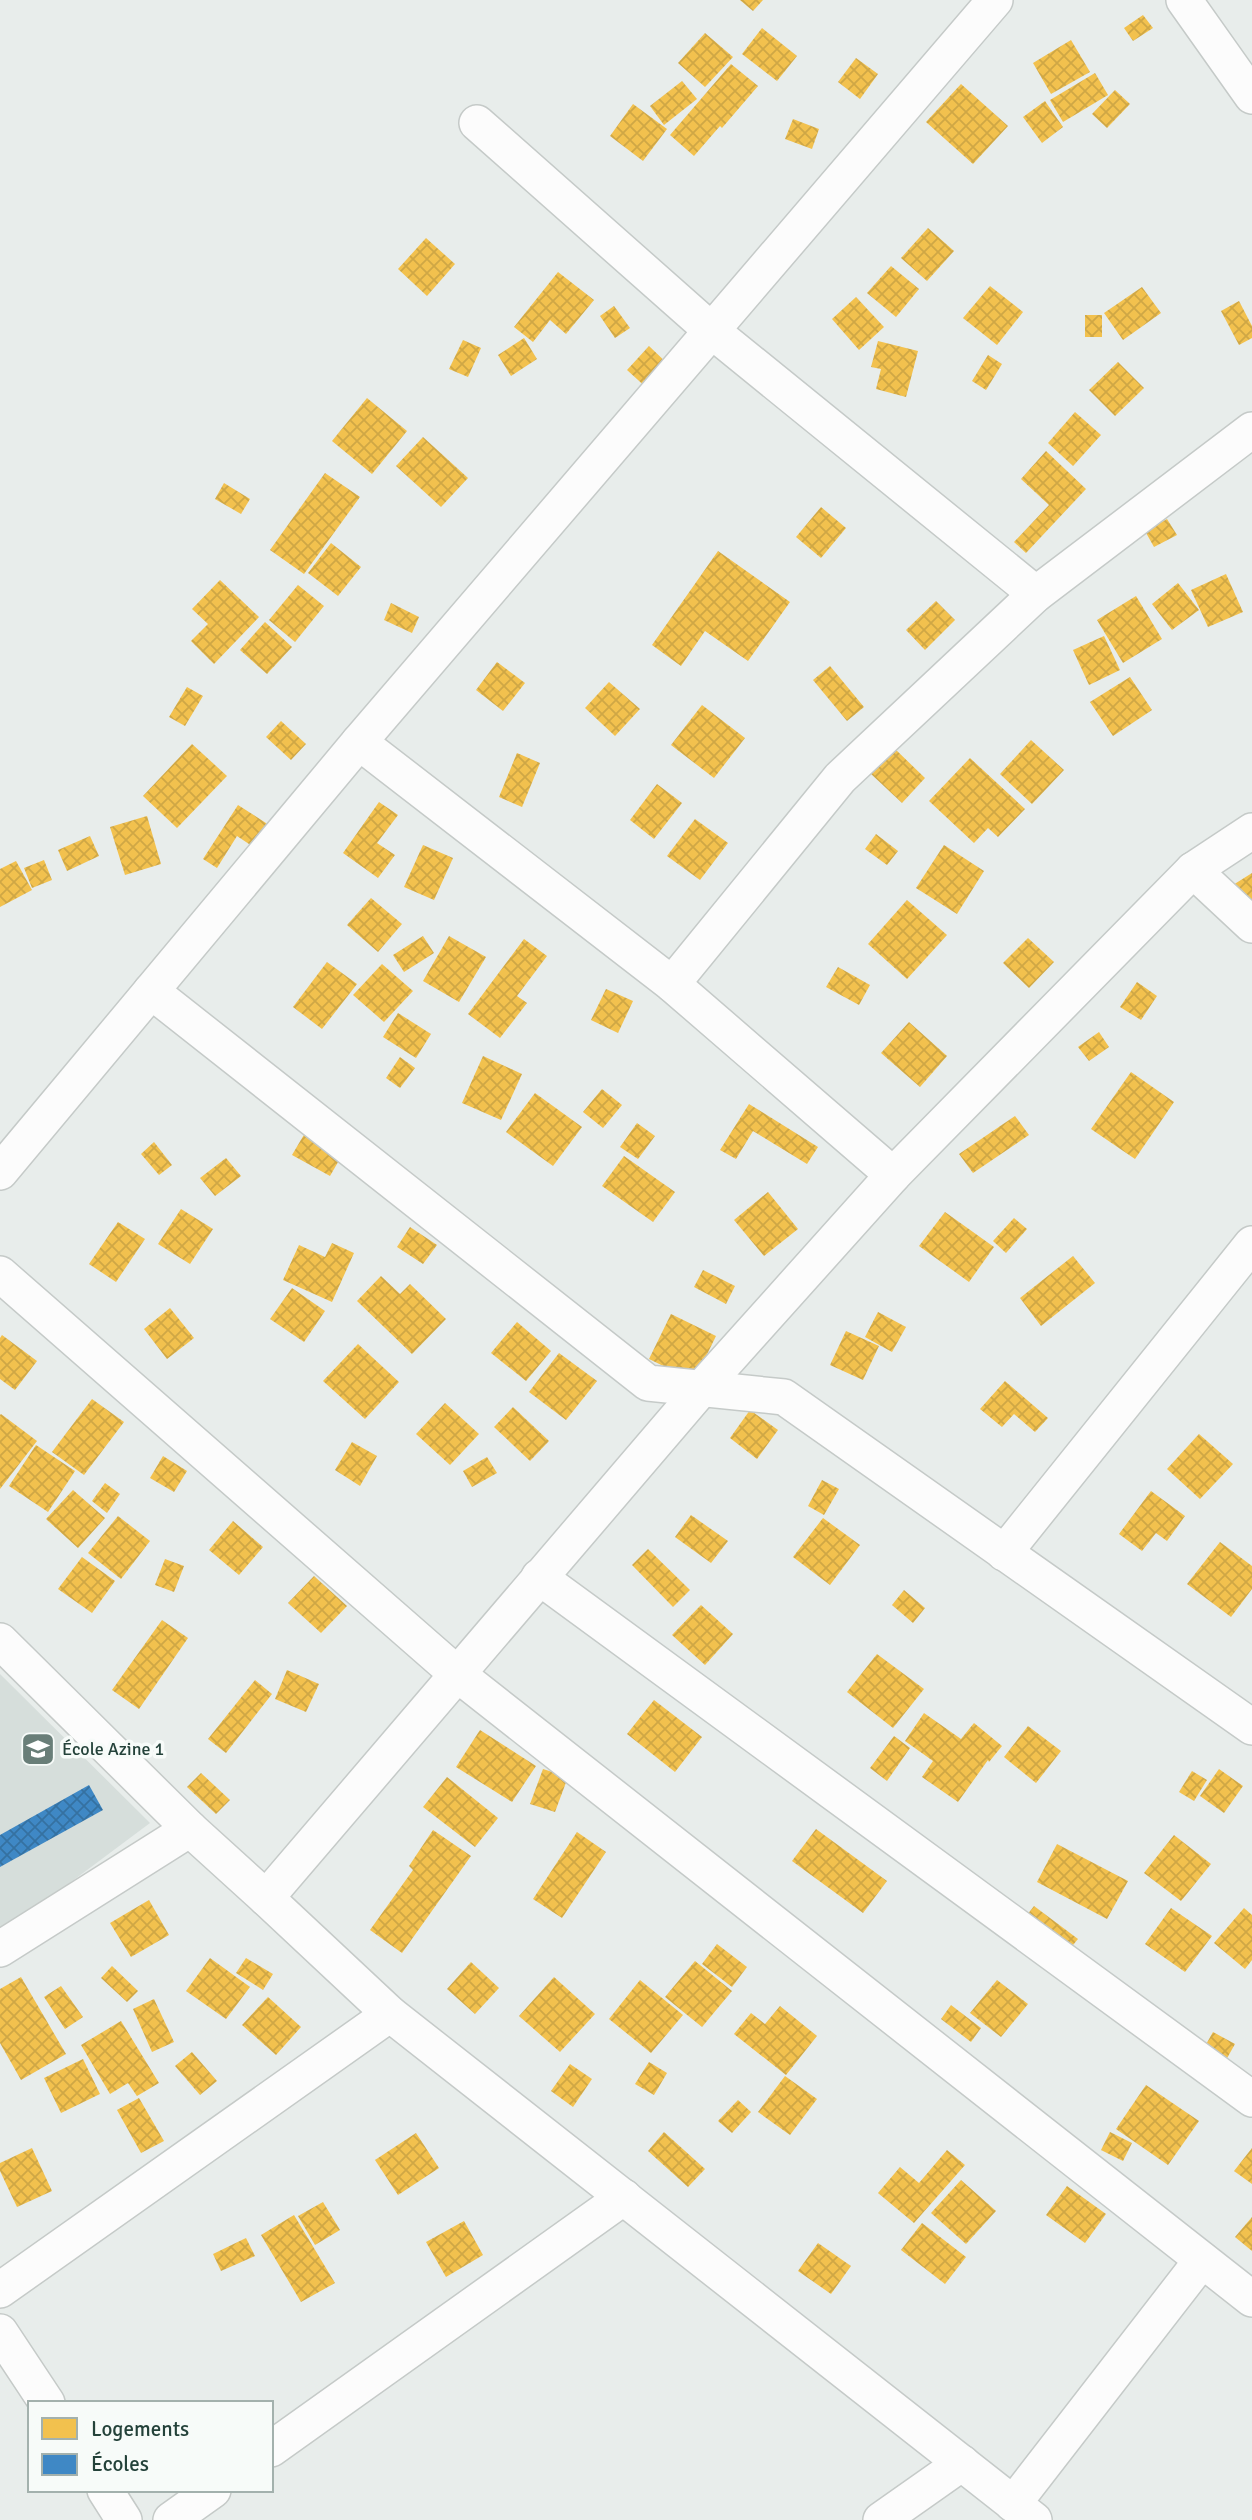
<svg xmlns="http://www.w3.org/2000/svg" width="1252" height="2520" font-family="Signika,sans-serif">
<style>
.built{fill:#d6dedb}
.homes{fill:url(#homes-cross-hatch)}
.schools{fill:url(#schools-cross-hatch)}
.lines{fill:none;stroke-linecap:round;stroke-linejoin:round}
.minor-casing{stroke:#c5cac8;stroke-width:38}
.minor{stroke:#fcfcfc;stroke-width:35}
.labels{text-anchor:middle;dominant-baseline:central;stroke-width:7;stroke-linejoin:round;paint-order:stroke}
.poi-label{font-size:18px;fill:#24423a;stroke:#f7fbf9;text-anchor:start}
</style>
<defs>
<pattern id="homes-cross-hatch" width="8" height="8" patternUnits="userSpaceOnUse" patternTransform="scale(1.75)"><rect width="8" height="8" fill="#f2c14e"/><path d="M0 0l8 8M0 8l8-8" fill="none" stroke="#cfa745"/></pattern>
<pattern id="schools-cross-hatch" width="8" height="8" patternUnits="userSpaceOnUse" patternTransform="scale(1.75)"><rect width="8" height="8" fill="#3f88c5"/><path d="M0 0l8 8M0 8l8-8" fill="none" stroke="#3571a1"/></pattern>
</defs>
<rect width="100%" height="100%" fill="#e8edeb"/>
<path class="built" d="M0 1674 150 1823 0 1935Z"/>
<g class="homes">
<path d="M740 0H763L753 11Z"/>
<path d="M1143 15 1153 28 1133 41 1124 28Z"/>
<path d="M762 28 797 56 777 81 742 54Z"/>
<path d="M705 33 733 57 705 87 678 63Z"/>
<path d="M1071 40 1090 72 1051 94 1033 63Z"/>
<path d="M856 58 878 74 860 99 838 82Z"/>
<path d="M731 64 758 86 722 128 720 126 694 156 670 135Z"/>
<path d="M1095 73 1108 95 1063 122 1050 100Z"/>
<path d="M682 81 697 99 664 125 650 106Z"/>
<path d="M961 84 1008 126 973 164 926 122Z"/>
<path d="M1115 90 1130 104 1107 128 1092 114Z"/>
<path d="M1045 101 1063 127 1042 143 1023 117Z"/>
<path d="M633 104 667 129 643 161 610 136Z"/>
<path d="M793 119 819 129 812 149 785 139Z"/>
<path d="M928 228 954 251 927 281 901 258Z"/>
<path d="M426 238 455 264 427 296 398 269Z"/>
<path d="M891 266 919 289 896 317 867 293Z"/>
<path d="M558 272 594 300 566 334 550 320 533 342 514 327Z"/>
<path d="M990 286 1023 312 997 345 963 318Z"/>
<path d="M1142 287 1161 313 1123 340 1104 313Z"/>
<path d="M856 297 884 327 859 350 832 319Z"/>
<path d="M1239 301 1252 326V338L1239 345 1221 311Z"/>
<path d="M614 306 630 328 615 338 600 316Z"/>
<rect x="1085" y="315" width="17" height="22"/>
<path d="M524 338 537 359 511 376 498 355Z"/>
<path d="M463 340 481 348 468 377 449 369Z"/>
<path d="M878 341 918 351 906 397 876 389 881 369 871 367Z"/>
<path d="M649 346 671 367 649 390 627 370Z"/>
<path d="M988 355 1002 364 986 390 972 381Z"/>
<path d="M1118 362 1144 388 1115 416 1089 390Z"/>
<path d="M367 398 407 431 372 474 332 441Z"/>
<path d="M1075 412 1101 435 1073 466 1048 443Z"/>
<path d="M423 437 468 478 441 507 396 466Z"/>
<path d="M1046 451 1086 489 1026 553 1014 542 1049 505 1021 479Z"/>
<path d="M325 473 360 497 304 574 270 550Z"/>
<path d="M224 483 250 499 241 514 215 499Z"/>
<path d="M821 507 846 528 821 558 796 537Z"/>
<path d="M1167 519 1177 535 1154 547 1145 531Z"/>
<path d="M331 543 361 567 338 596 308 573Z"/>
<path d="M718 551 790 602 748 661 705 631 681 666 652 645Z"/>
<path d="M1226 574 1243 612 1208 627 1191 590Z"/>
<path d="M220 580 259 617 214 664 191 641 208 624 192 609Z"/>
<path d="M1178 583 1199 610 1172 630 1152 604Z"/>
<path d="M298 585 324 606 295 642 269 620Z"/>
<path d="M1136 596 1162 639 1123 663 1097 620Z"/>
<path d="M936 601 955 620 925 650 906 630Z"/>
<path d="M391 603 419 617 412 633 384 620Z"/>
<path d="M265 622 292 647 267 674 240 650Z"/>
<path d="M1104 636 1120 670 1089 685 1073 650Z"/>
<path d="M497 662 525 683 503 711 476 690Z"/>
<path d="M830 666 864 707 847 721 813 680Z"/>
<path d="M1130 677 1152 710 1113 736 1090 702Z"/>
<path d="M609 682 640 709 615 736 585 708Z"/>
<path d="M187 687 203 696 185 726 169 717Z"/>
<path d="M702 705 745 738 714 778 671 745Z"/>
<path d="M281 721 306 744 291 760 266 737Z"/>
<path d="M1031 740 1064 770 1032 804 1000 774Z"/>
<path d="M192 744 227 776 177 828 143 796Z"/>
<path d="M894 748 925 778 902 803 870 773Z"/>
<path d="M517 753 540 763 522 807 499 797Z"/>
<path d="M970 758 1025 809 998 837 988 828 974 843 929 801Z"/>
<path d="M657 784 682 803 654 839 630 820Z"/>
<path d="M379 802 398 815 377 843 395 855 378 878 343 853Z"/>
<path d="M238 805 269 825 255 848 237 836 217 868 203 859Z"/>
<path d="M147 816 161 864 125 875 110 827Z"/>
<path d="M695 819 728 843 700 880 667 856Z"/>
<path d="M876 834 898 851 887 865 865 849Z"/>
<path d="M90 836 99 856 67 871 58 850Z"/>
<path d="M423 845 453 858 434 900 404 887Z"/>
<path d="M944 845 984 871 957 914 916 888Z"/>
<path d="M44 860 52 880 32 888 24 868Z"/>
<path d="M16 861 32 890 0 907V869Z"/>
<path d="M1252 873V906L1225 890Z"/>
<path d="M371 898 402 924 378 952 347 925Z"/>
<path d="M907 900 947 935 907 979 868 944Z"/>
<path d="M423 936 434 953 404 972 393 955Z"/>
<path d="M449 936 486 957 459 1002 423 981Z"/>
<path d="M1028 938 1054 962 1029 988 1003 963Z"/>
<path d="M524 939 547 956 517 996 527 1003 500 1038 468 1014Z"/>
<path d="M327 962 357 984 322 1029 293 1007Z"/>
<path d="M382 964 413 991 384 1022 353 995Z"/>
<path d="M838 967 870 985 859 1005 826 987Z"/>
<path d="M1137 982 1157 996 1141 1020 1120 1007Z"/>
<path d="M606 989 633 1001 618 1033 591 1020Z"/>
<path d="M398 1013 431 1034 416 1058 383 1037Z"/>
<path d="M909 1022 947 1056 920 1087 881 1053Z"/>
<path d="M1099 1032 1109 1047 1089 1061 1078 1047Z"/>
<path d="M483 1056 522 1074 501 1120 462 1103Z"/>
<path d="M400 1057 415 1068 400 1088 386 1078Z"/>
<path d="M1131 1072 1174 1102 1135 1159 1091 1129Z"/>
<path d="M602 1089 622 1105 603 1128 583 1112Z"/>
<path d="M535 1093 582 1127 553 1166 506 1132Z"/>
<path d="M749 1104 818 1147 807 1164 753 1131 736 1159 720 1150Z"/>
<path d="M1015 1116 1029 1135 973 1173 959 1154Z"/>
<path d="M637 1123 655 1136 638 1159 620 1147Z"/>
<path d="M308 1128 345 1150 330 1176 292 1155Z"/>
<path d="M154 1142 172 1165 159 1175 141 1154Z"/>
<path d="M624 1156 675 1192 653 1222 602 1186Z"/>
<path d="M226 1158 241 1176 215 1196 200 1178Z"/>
<path d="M768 1192 798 1229 764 1256 734 1220Z"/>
<path d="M181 1209 213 1229 190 1264 158 1244Z"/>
<path d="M945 1212 994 1247 969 1282 919 1246Z"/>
<path d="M1014 1218 1027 1229 1006 1253 993 1241Z"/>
<path d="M118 1222 145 1239 116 1282 89 1264Z"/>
<path d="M410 1227 437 1245 423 1264 397 1247Z"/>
<path d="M332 1243 354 1253 332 1302 283 1280 299 1245 325 1257Z"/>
<path d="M1073 1256 1095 1283 1041 1326 1020 1298Z"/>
<path d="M703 1270 735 1286 726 1304 694 1287Z"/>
<path d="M381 1276 400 1294 410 1284 446 1319 412 1354 357 1301Z"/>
<path d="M292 1288 325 1311 304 1342 270 1319Z"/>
<path d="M170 1308 194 1338 167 1359 144 1329Z"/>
<path d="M878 1312 906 1327 892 1352 865 1337Z"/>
<path d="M671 1314 716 1336 694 1381 649 1359Z"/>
<path d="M517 1322 551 1351 526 1381 491 1353Z"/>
<path d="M846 1331 879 1346 863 1380 830 1365Z"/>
<path d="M2 1335 37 1361 15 1390 0 1379V1338Z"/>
<path d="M358 1344 399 1382 365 1419 323 1381Z"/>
<path d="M559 1353 597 1381 566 1420 529 1392Z"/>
<path d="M1005 1381 1048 1418 1035 1432 1014 1414 1002 1427 980 1409Z"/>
<path d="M92 1399 124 1422 84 1475 52 1452Z"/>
<path d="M445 1403 479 1434 450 1465 416 1434Z"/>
<path d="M513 1407 549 1441 530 1461 494 1427Z"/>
<path d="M750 1410 778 1430 757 1459 730 1438Z"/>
<path d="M1 1414 37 1441 0 1489V1415Z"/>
<path d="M1199 1434 1233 1464 1200 1499 1167 1469Z"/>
<path d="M352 1442 377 1456 360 1486 335 1470Z"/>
<path d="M36 1445 75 1471 48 1512 9 1486Z"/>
<path d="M163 1456 187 1471 174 1492 150 1478Z"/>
<path d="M487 1457 497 1473 472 1487 463 1471Z"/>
<path d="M822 1480 839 1489 824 1515 808 1506Z"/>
<path d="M105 1483 120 1494 107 1513 92 1501Z"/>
<path d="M73 1490 105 1518 78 1548 46 1519Z"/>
<path d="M1151 1491 1185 1516 1167 1541 1156 1533 1142 1551 1119 1534Z"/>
<path d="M691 1515 728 1541 711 1563 675 1537Z"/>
<path d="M118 1516 150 1541 121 1579 88 1553Z"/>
<path d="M823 1518 860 1545 830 1585 793 1557Z"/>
<path d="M233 1521 263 1547 239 1575 209 1550Z"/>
<path d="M1220 1542 1252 1566V1589L1231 1617 1187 1584Z"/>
<path d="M648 1549 690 1590 673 1607 632 1565Z"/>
<path d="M82 1557 115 1581 92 1613 58 1589Z"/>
<path d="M165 1559 184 1566 174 1592 155 1585Z"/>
<path d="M314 1576 347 1606 321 1633 288 1603Z"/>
<path d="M904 1590 925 1608 913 1623 892 1605Z"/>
<path d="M701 1605 733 1634 705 1665 672 1635Z"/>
<path d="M162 1620 188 1638 139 1709 112 1690Z"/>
<path d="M877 1654 924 1689 893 1728 847 1692Z"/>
<path d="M287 1670 319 1684 306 1712 275 1699Z"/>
<path d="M255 1680 272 1694 226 1753 208 1739Z"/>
<path d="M654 1700 702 1737 675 1772 627 1734Z"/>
<path d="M924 1713 961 1739 974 1723 1002 1746 989 1762 988 1760 958 1802 922 1777 933 1761 905 1741Z"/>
<path d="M1028 1726 1061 1751 1036 1783 1004 1757Z"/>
<path d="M480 1730 536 1766 512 1802 456 1767Z"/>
<path d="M894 1736 910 1748 887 1781 870 1768Z"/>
<path d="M543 1769 568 1777 555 1812 530 1804Z"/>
<path d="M1219 1769 1243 1786 1224 1813 1200 1796Z"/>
<path d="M1192 1771 1207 1780 1194 1801 1179 1792Z"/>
<path d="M201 1773 230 1800 216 1814 187 1787Z"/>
<path d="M447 1777 498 1818 475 1847 423 1807Z"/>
<path d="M816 1829 887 1881 863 1913 792 1861Z"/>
<path d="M433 1830 471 1856 402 1953 370 1930 413 1870 409 1866Z"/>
<path d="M577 1832 606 1852 562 1918 533 1899Z"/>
<path d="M1174 1835 1211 1864 1181 1901 1144 1873Z"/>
<path d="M1057 1844 1128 1881 1107 1919 1037 1882Z"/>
<path d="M149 1900 169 1935 131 1957 110 1923Z"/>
<path d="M1034 1906 1078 1939 1063 1957 1020 1924Z"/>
<path d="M1171 1908 1212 1936 1185 1972 1145 1944Z"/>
<path d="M1244 1908 1252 1915V1960L1245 1969 1214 1943Z"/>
<path d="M717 1944 747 1967 732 1987 702 1964Z"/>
<path d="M210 1958 250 1987 226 2019 186 1991Z"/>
<path d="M246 1958 273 1974 263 1990 236 1973Z"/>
<path d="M695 1961 732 1991 702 2027 665 1997Z"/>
<path d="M471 1962 499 1988 475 2014 447 1989Z"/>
<path d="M112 1966 138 1991 127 2002 101 1978Z"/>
<path d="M21 1977 66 2054 21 2080 0 2043V1989Z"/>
<path d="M554 1977 595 2014 560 2052 519 2016Z"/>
<path d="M640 1980 683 2015 651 2053 609 2019Z"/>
<path d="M997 1980 1028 2004 1001 2037 970 2013Z"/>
<path d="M61 1986 83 2017 65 2029 44 1997Z"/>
<path d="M268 1997 301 2027 276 2055 242 2025Z"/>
<path d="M154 1999 174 2042 152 2052 133 2009Z"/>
<path d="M951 2005 981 2028 971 2042 941 2019Z"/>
<path d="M780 2006 817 2036 786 2075 734 2034 751 2013 765 2024Z"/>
<path d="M121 2021 159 2083 137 2096 128 2083 110 2094 81 2045Z"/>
<path d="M1213 2032 1235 2044 1226 2060 1204 2048Z"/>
<path d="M192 2052 217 2081 200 2095 175 2066Z"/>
<path d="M83 2059 100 2094 61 2113 44 2078Z"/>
<path d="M649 2062 667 2073 654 2095 635 2084Z"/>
<path d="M570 2064 592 2079 573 2107 551 2091Z"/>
<path d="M785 2076 817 2099 790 2135 758 2112Z"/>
<path d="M1146 2085 1199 2121 1168 2165 1116 2129Z"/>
<path d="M139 2098 164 2141 141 2153 117 2110Z"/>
<path d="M738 2100 751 2112 732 2133 718 2121Z"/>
<path d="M664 2132 705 2169 688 2187 648 2151Z"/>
<path d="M1110 2132 1132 2143 1123 2161 1101 2150Z"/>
<path d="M416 2133 439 2168 398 2195 375 2160Z"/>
<path d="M32 2148 52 2191 17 2207 0 2171V2163Z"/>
<path d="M1252 2148V2184L1234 2171Z"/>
<path d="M947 2150 965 2165 914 2223 878 2193 900 2167 919 2183Z"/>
<path d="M961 2180 996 2211 966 2244 931 2213Z"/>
<path d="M1067 2186 1106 2214 1085 2243 1046 2215Z"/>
<path d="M323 2202 340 2230 315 2245 298 2216Z"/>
<path d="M294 2215 335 2283 301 2302 261 2235Z"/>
<path d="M1252 2217V2251L1235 2237Z"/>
<path d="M464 2221 483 2255 446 2277 426 2242Z"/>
<path d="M922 2223 966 2257 945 2284 901 2250Z"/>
<path d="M246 2238 255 2256 221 2271 213 2254Z"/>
<path d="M818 2243 851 2266 831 2294 798 2271Z"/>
</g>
<path class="schools" d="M89 1785 103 1810 0 1867V1835Z"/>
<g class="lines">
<g class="minor-casing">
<g id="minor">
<path d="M1184 0 1252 96"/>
<path d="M477 123 712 331 1036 594"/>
<path d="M359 742 672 984 893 1175"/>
<path d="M1193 870 1252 925"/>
<path d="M672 984 840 778 1036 594 1252 430"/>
<path d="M151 991 648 1383 784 1397 1252 1727"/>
<path d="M0 1172 359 742 995 0"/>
<path d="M0 1274 456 1673 1252 2299"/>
<path d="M1004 1553 1252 1244"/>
<path d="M539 1577 1252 2099"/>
<path d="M0 1641 190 1829"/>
<path d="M0 1949 190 1829 266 1898"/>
<path d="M0 2290 390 2014"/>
<path d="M0 2332 47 2403"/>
<path d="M271 2449 624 2197"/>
<path d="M105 2490 124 2520"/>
<path d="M1013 2504 1202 2260"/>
<path d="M171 2520 213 2490"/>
<path d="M881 2520 962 2463"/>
<path d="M1034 2520 390 2014 266 1898 702 1388 893 1175 1193 870 1252 831"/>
</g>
</g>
<use href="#minor" class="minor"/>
</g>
<defs>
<g id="school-square" transform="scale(1.75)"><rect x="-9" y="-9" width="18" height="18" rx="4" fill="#697e78" stroke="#f7fbf9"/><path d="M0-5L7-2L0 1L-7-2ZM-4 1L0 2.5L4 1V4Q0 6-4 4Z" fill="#fff"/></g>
</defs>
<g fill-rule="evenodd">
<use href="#school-square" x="38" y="1749"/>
</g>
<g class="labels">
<g class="poi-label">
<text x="62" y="1749">École Azine 1</text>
</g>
</g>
<rect x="28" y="2401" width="245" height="91" fill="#f7fbf9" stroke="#a3b1ad" stroke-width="2"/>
<rect x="42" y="2418" width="35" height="21" fill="#f2c14e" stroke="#a3b1ad" stroke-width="2"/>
<text x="91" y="2436" font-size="21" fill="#24423a">Logements</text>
<rect x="42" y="2454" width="35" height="21" fill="#3f88c5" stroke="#a3b1ad" stroke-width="2"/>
<text x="91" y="2471" font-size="21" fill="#24423a">Écoles</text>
</svg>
